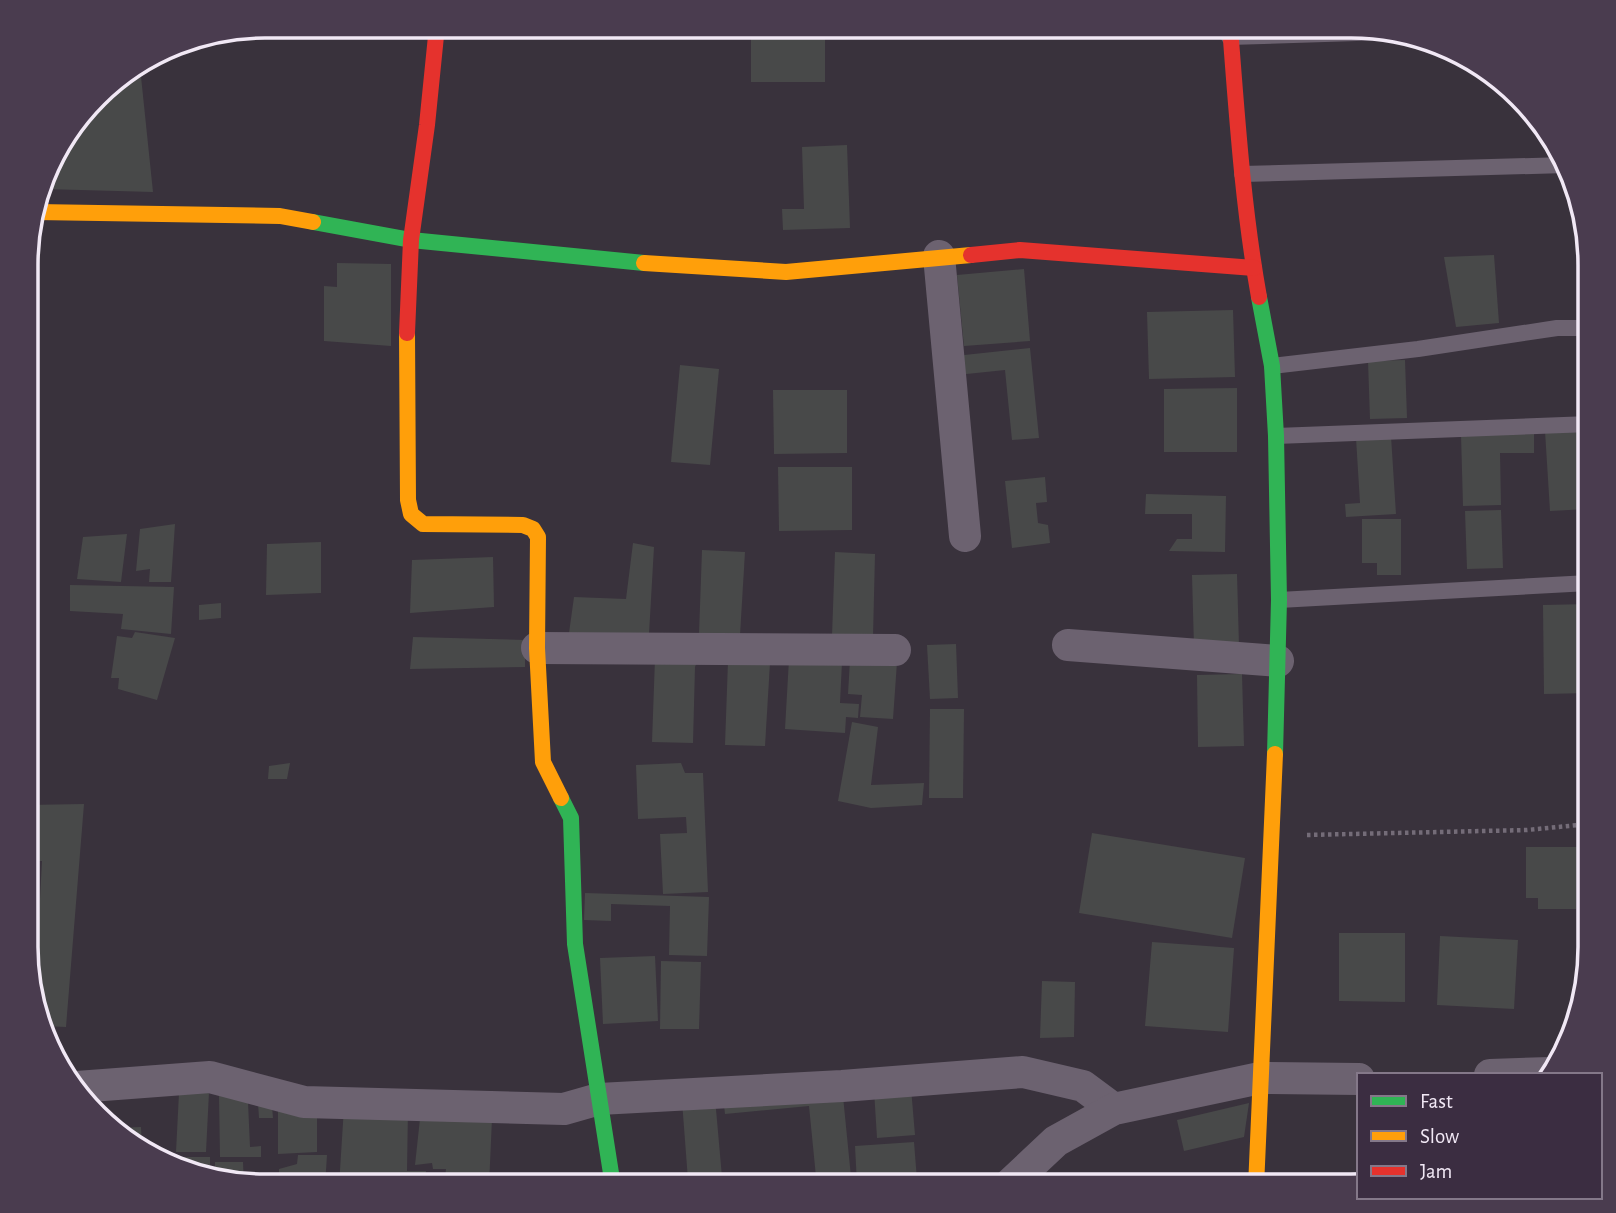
<svg xmlns="http://www.w3.org/2000/svg" width="1616" height="1213" font-family="'Alegreya Sans',sans-serif">
<style>
.building{fill:#484949}
.lines{fill:none;stroke-linecap:round;stroke-linejoin:round}
.path{stroke:#746c78;stroke-width:4.5;stroke-dasharray:3.5 3.5;stroke-linecap:butt}
.lane{stroke:#6c6270;stroke-width:16}
.street{stroke:#6c6270;stroke-width:32}
.fast{stroke:#30b455;stroke-width:16}
.slow{stroke:#ff9f0a;stroke-width:16}
.jam{stroke:#e5322d;stroke-width:16}
.rim{fill:none;stroke:#f1e8f5;stroke-width:3.5}
</style>
<rect width="100%" height="100%" fill="#39323c"/>
<g class="building">
<path d="M751 26 825 27V82H751Z"/>
<path d="M140 67 153 192 44 189 58 146 108 85Z"/>
<path d="M847 145 850 228 783 230 782 209H804L802 147Z"/>
<path d="M1494 255 1499 323 1456 327 1444 257Z"/>
<path d="M337 263 391 264V346L324 341V286L337 287Z"/>
<path d="M1024 269 1030 341 964 346 957 275Z"/>
<path d="M1233 310 1235 377 1149 379 1147 312Z"/>
<path d="M1030 348 1039 438 1012 440 1005 370 957 375 955 356Z"/>
<path d="M1405 360 1407 418 1370 419 1368 361Z"/>
<path d="M680 365 719 369 710 465 671 462Z"/>
<path d="M1237 388V452H1164V389Z"/>
<path d="M773 390H847V453L774 454Z"/>
<path d="M1583 429 1588 509 1550 511 1545 431Z"/>
<path d="M1534 434V453H1500L1501 505 1463 506 1461 435Z"/>
<path d="M1391 436 1396 514 1346 517 1345 504 1360 503 1356 438Z"/>
<path d="M778 467H852V530L779 531Z"/>
<path d="M1045 477 1047 502 1036 503 1038 523 1048 525 1050 543 1012 548 1005 481Z"/>
<path d="M1146 494 1226 496 1225 552 1169 551 1177 539H1192V514H1145Z"/>
<path d="M1501 510 1503 568 1467 569 1465 511Z"/>
<path d="M1362 519H1401V575H1377V563H1362Z"/>
<path d="M175 524 171 582H149L150 569 136 571 140 529Z"/>
<path d="M127 534 121 582 77 579 83 537Z"/>
<path d="M321 542V593L266 595 267 544Z"/>
<path d="M633 543 654 547 649 634 569 633 574 597 626 599Z"/>
<path d="M702 550 745 552 740 635 699 634Z"/>
<path d="M835 552 875 554 873 637 832 636Z"/>
<path d="M493 557 494 607 410 613 412 560Z"/>
<path d="M1237 574 1239 646 1194 647 1192 575Z"/>
<path d="M70 585 174 587 171 634 121 629 123 614 70 611Z"/>
<path d="M221 603V618L199 620V605Z"/>
<path d="M1589 604V693L1544 694 1543 605Z"/>
<path d="M135 632 175 638 157 700 118 689 119 678H111L117 636 132 638Z"/>
<path d="M413 637 525 640V667L410 669Z"/>
<path d="M956 644 958 698 930 699 927 645Z"/>
<path d="M655 658 698 659 695 667 693 743 652 742Z"/>
<path d="M789 659 842 662 840 703 859 704 858 718 846 717 845 733 785 729Z"/>
<path d="M850 660 897 662 893 719 860 717 862 695 848 694Z"/>
<path d="M728 661 770 663 765 746 725 745Z"/>
<path d="M1242 674 1244 746 1198 747 1197 675Z"/>
<path d="M930 709H964L963 798H929Z"/>
<path d="M852 722 878 727 871 785 924 783 922 805 871 808 838 801Z"/>
<path d="M290 763 287 779H268L269 766Z"/>
<path d="M681 763 685 773H703L708 892 663 894 660 834 687 833 686 817 638 819 636 765Z"/>
<path d="M84 804 66 1027 44 1026 35 992 42 861H27V805Z"/>
<path d="M1092 833 1245 858 1232 938 1079 913Z"/>
<path d="M1526 847H1577L1576 909H1538V898H1526Z"/>
<path d="M585 893 709 897 707 956 669 955 670 906 611 904V921L584 920Z"/>
<path d="M1339 933H1405V1002L1339 1001Z"/>
<path d="M1440 936 1518 940 1514 1009 1437 1005Z"/>
<path d="M1152 942 1234 948 1228 1032 1145 1026Z"/>
<path d="M655 956 658 1021 603 1024 600 958Z"/>
<path d="M661 961 701 962 699 1029H660Z"/>
<path d="M1042 981 1075 982 1074 1037 1040 1038Z"/>
<path d="M842 1086 852 1187H817L809 1106 725 1114 723 1097Z"/>
<path d="M911 1088 915 1135 877 1138 874 1090Z"/>
<path d="M209 1092 206 1152H176L179 1093Z"/>
<path d="M219 1095H271L273 1118H259L258 1103 248 1102 250 1147 261 1146V1157H220Z"/>
<path d="M317 1096V1152L278 1154V1097Z"/>
<path d="M493 1096 489 1186H444L446 1169H433L432 1163 415 1165 422 1100Z"/>
<path d="M715 1098 722 1177 688 1180 682 1101Z"/>
<path d="M1249 1103 1244 1137 1184 1151 1177 1120Z"/>
<path d="M344 1107 408 1109 407 1171H426L425 1186H339Z"/>
<path d="M141 1127 142 1149 115 1132V1128Z"/>
<path d="M914 1142 917 1180 857 1184 855 1146Z"/>
<path d="M298 1155H327L325 1186H279V1169L297 1164Z"/>
<path d="M181 1157H210V1177L180 1170Z"/>
<path d="M215 1162H243L244 1185 215 1178Z"/>
<path d="M721 1181 722 1186H688V1184Z"/>
</g>
<g class="lines">
<g class="path">
<path d="M1307 835 1527 830 1589 824"/>
<path d="M109 1114 110 1129"/>
</g>
<g class="lane">
<path d="M1229 37 1388 32"/>
<path d="M1242 174 1566 165"/>
<path d="M1272 366 1418 349 1557 328H1590"/>
<path d="M1276 436 1590 424"/>
<path d="M1279 600 1589 583"/>
</g>
<g class="street">
<path d="M939 256 965 536"/>
<path d="M1068 645 1278 661"/>
<path d="M537 648 895 650"/>
<path d="M1490 1075 1550 1073"/>
<path d="M77 1087 210 1077 304 1102 564 1109 599 1099 842 1086 1023 1072 1083 1086 1114 1109"/>
<path d="M1007 1187 1056 1141 1114 1109 1260 1078 1359 1079"/>
</g>
<g class="fast">
<path d="M313 222 411 240 644 263"/>
<path d="M1259 297 1272 366 1276 436 1279 600 1275 754"/>
<path d="M561 798 571 818 575 944 613 1186"/>
</g>
<g class="slow">
<path d="M36 212 280 216 313 222"/>
<path d="M644 263 786 272 971 255"/>
<path d="M407 333 408 500 411 514 423 524 523 525 533 529 538 537 537 648 543 762 561 798"/>
<path d="M1256 1187 1275 754"/>
</g>
<g class="jam">
<path d="M1230 27C1237 117 1243 208 1259 297"/>
<path d="M971 255 1020 250 1254 268"/>
<path d="M407 333 411 240 427 125 437 26"/>
</g>
</g>
<path d="M0 0H1616V1213H0ZM265 38H1351A227 227 0 0 1 1578 265V947A227 227 0 0 1 1351 1174H265A227 227 0 0 1 38 947V265A227 227 0 0 1 265 38Z" fill="#4a3c4f" fill-rule="evenodd"/>
<path class="rim" d="M265 38H1351A227 227 0 0 1 1578 265V947A227 227 0 0 1 1351 1174H265A227 227 0 0 1 38 947V265A227 227 0 0 1 265 38Z"/>
<rect x="1357" y="1073" width="245" height="126" fill="#3b2d41" stroke="#847889" stroke-width="2"/>
<rect x="1371" y="1096" width="35" height="10" fill="#30b455" stroke="#847889" stroke-width="2"/>
<text x="1420" y="1108" font-size="21" fill="#f1e8f5">Fast</text>
<rect x="1371" y="1131" width="35" height="10" fill="#ff9f0a" stroke="#847889" stroke-width="2"/>
<text x="1420" y="1143" font-size="21" fill="#f1e8f5">Slow</text>
<rect x="1371" y="1166" width="35" height="10" fill="#e5322d" stroke="#847889" stroke-width="2"/>
<text x="1420" y="1178" font-size="21" fill="#f1e8f5">Jam</text>
</svg>
